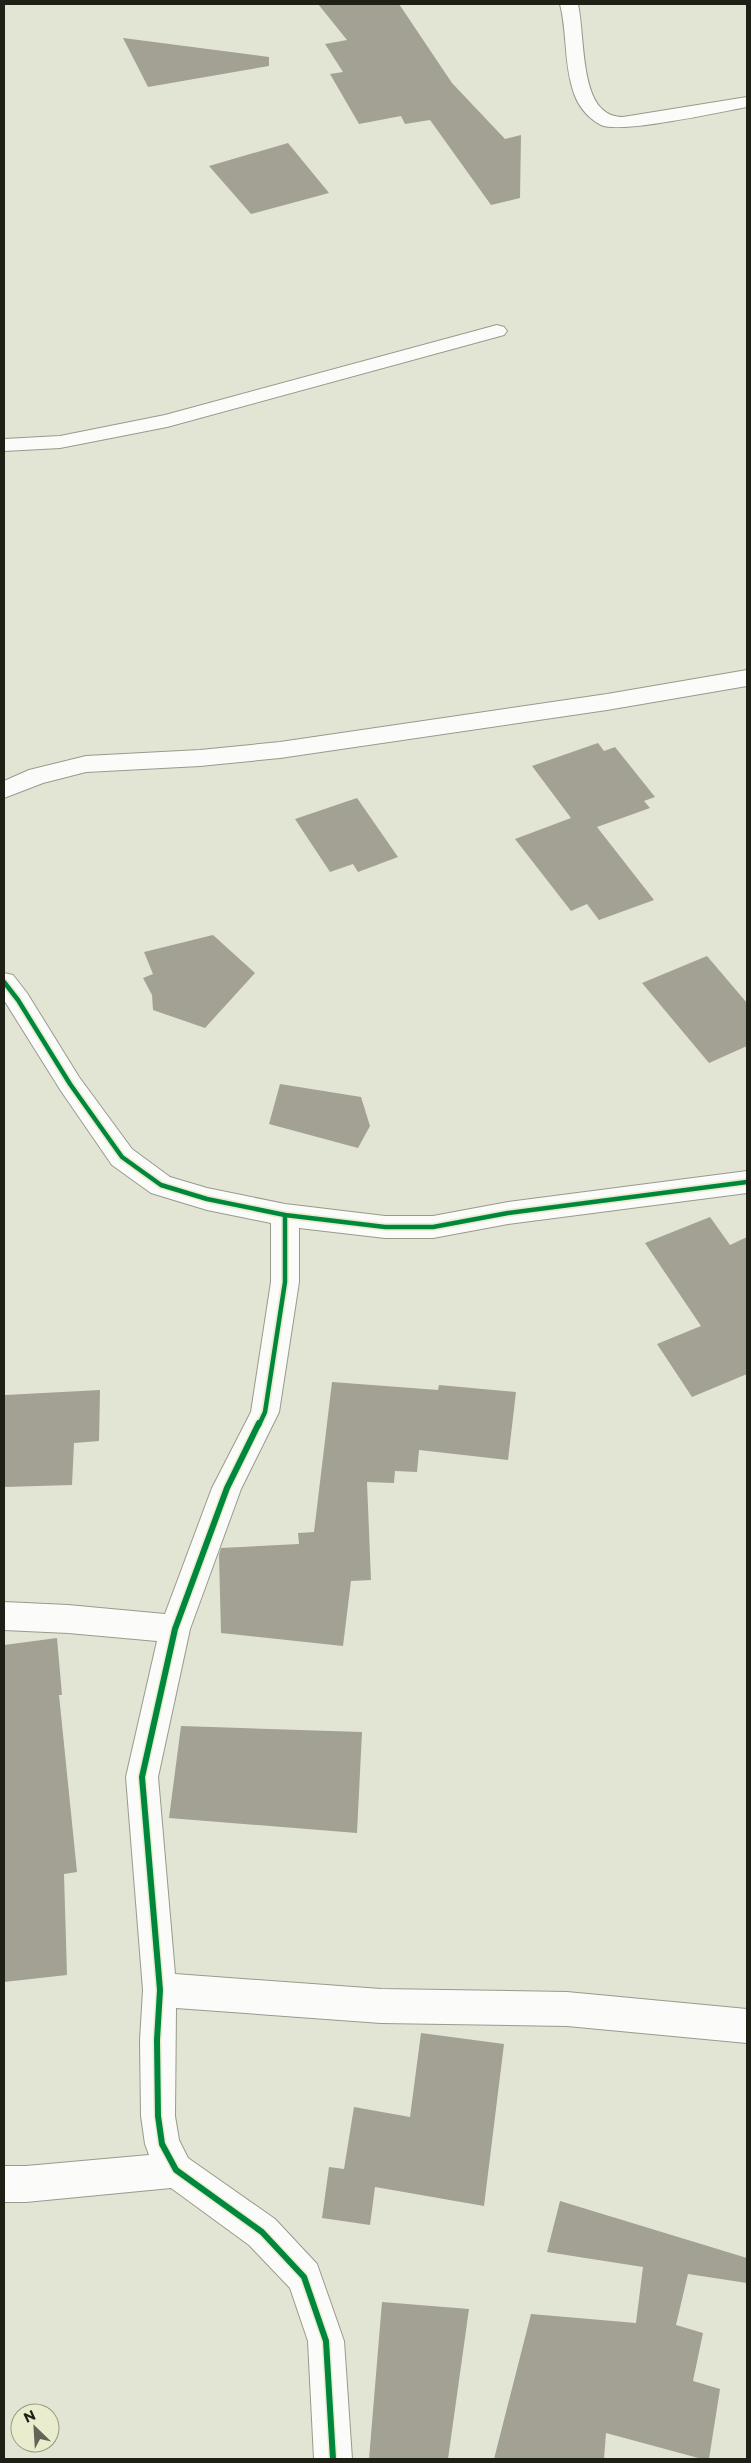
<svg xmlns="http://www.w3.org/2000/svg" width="751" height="2463" font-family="Montserrat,sans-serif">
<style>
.building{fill:#a2a194}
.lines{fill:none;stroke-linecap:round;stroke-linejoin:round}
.street-casing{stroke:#989a8d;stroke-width:2}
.street{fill:#fbfbf9;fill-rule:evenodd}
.cycleway-far1-casing{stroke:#e9eccd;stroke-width:8}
.cycleway-casing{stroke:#e9eccd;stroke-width:9}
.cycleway-far1{stroke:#00873e;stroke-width:4.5}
.cycleway{stroke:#00873e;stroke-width:6}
</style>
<rect width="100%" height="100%" fill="#e3e5d4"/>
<g class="building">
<path d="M318 4H399L452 83 505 139 521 135 520 198 491 205 430 120 405 124 401 116 359 124 330 74 343 72 325 44 347 40Z"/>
<path d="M123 38 269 57V66L148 87Z"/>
<path d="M288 143 329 193 251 214 209 166Z"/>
<path d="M598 743 604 751 615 747 655 797 644 801 650 808 597 827 654 900 599 920 587 904 571 911 515 839 571 818 532 766Z"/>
<path d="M357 798 398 857 358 872 353 864 330 872 295 819Z"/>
<path d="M213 935 255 973 205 1028 153 1010 152 995 143 978 153 974 144 952Z"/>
<path d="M707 956 747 1003V1046L709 1063 642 983Z"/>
<path d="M280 1084 361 1097 370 1126 358 1148 269 1124Z"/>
<path d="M710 1217 730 1245 747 1237V1374L692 1397 657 1344 701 1326 645 1243Z"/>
<path d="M332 1382 438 1390 439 1385 516 1392 508 1460 419 1450 417 1472 395 1471 394 1483 367 1482 371 1580 351 1581 343 1646 221 1633 219 1555 221 1548 299 1544 298 1533 314 1532Z"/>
<path d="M100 1390 99 1441 74 1443 72 1485 4 1487 5 1395Z"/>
<path d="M57 1638 62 1695H59L77 1872 64 1874 67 1975 4 1982V1645Z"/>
<path d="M181 1726 362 1732 357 1833 169 1818Z"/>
<path d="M421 2033 504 2044 484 2206 375 2187 370 2225 322 2218 329 2167 344 2169 354 2107 410 2117Z"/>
<path d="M560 2201 747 2258V2283L688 2274 676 2325 703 2333 693 2381 720 2389 709 2459H702L606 2433 604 2459H494L531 2314 636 2323 643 2267 547 2252Z"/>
<path d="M382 2302 469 2309 448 2459H369Z"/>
</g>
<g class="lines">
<g class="street-casing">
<g id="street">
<path d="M560 4H578C584 31 581 90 602 109 608 115 615 117 623 117L747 97V107C719 112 622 134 601 125 586 117 576 103 572 87 564 60 567 31 560 4Z"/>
<path d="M497 325 504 327 507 331 504 335 167 427 60 448 4 451V439L60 436 165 415Z"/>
<path d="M747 670V686L607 710 280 758 200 766 86 772 43 783 4 798V781L29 770 86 756 200 750 280 742 607 694Z"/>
<path d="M4 973 13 975 27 993 79 1077 132 1149 170 1177 207 1188 285 1204 385 1216H433L508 1202 747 1171V1193L508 1224 433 1238H385L299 1228V1282L279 1412 241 1489 190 1629 158 1777 175 1974 381 1989 567 1992 747 2009V2043L567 2026 381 2023 176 2008 175 2116 179 2140 188 2158 275 2219 317 2264 344 2341 352 2459H314L308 2341 290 2288 249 2245 171 2188 26 2202H4V2166H26L149 2155 145 2144 141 2116 140 2040 143 1990 126 1777 157 1641 68 1633 4 1630V1602L68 1605 165 1614 212 1488 251 1412 271 1282V1223L207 1210 151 1193 112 1165 61 1091 4 1000Z"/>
</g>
</g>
<use href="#street" class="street"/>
<g class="cycleway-far1-casing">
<g id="cycleway-far1">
<path d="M4 982 18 1000 70 1084 122 1157 161 1185 207 1199 285 1215 385 1227H433L508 1213 747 1182"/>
<path d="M259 1425 265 1412 285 1282V1215"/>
</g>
</g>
<g class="cycleway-casing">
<path id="cycleway" d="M259 1423 227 1488 175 1629 142 1777 160 1990 157 2040 158 2116 162 2144 176 2170 262 2232 304 2277 326 2341 333 2459"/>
</g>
<use href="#cycleway-far1" class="cycleway-far1"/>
<use href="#cycleway" class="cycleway"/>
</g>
<rect width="751" height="2463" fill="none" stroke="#1f2015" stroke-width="10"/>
<g transform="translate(35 2428) rotate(335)"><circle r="24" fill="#e9eccd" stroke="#989a83"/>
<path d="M0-4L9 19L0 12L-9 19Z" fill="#646558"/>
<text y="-8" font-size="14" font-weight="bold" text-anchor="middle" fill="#1f2015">N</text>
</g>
</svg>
